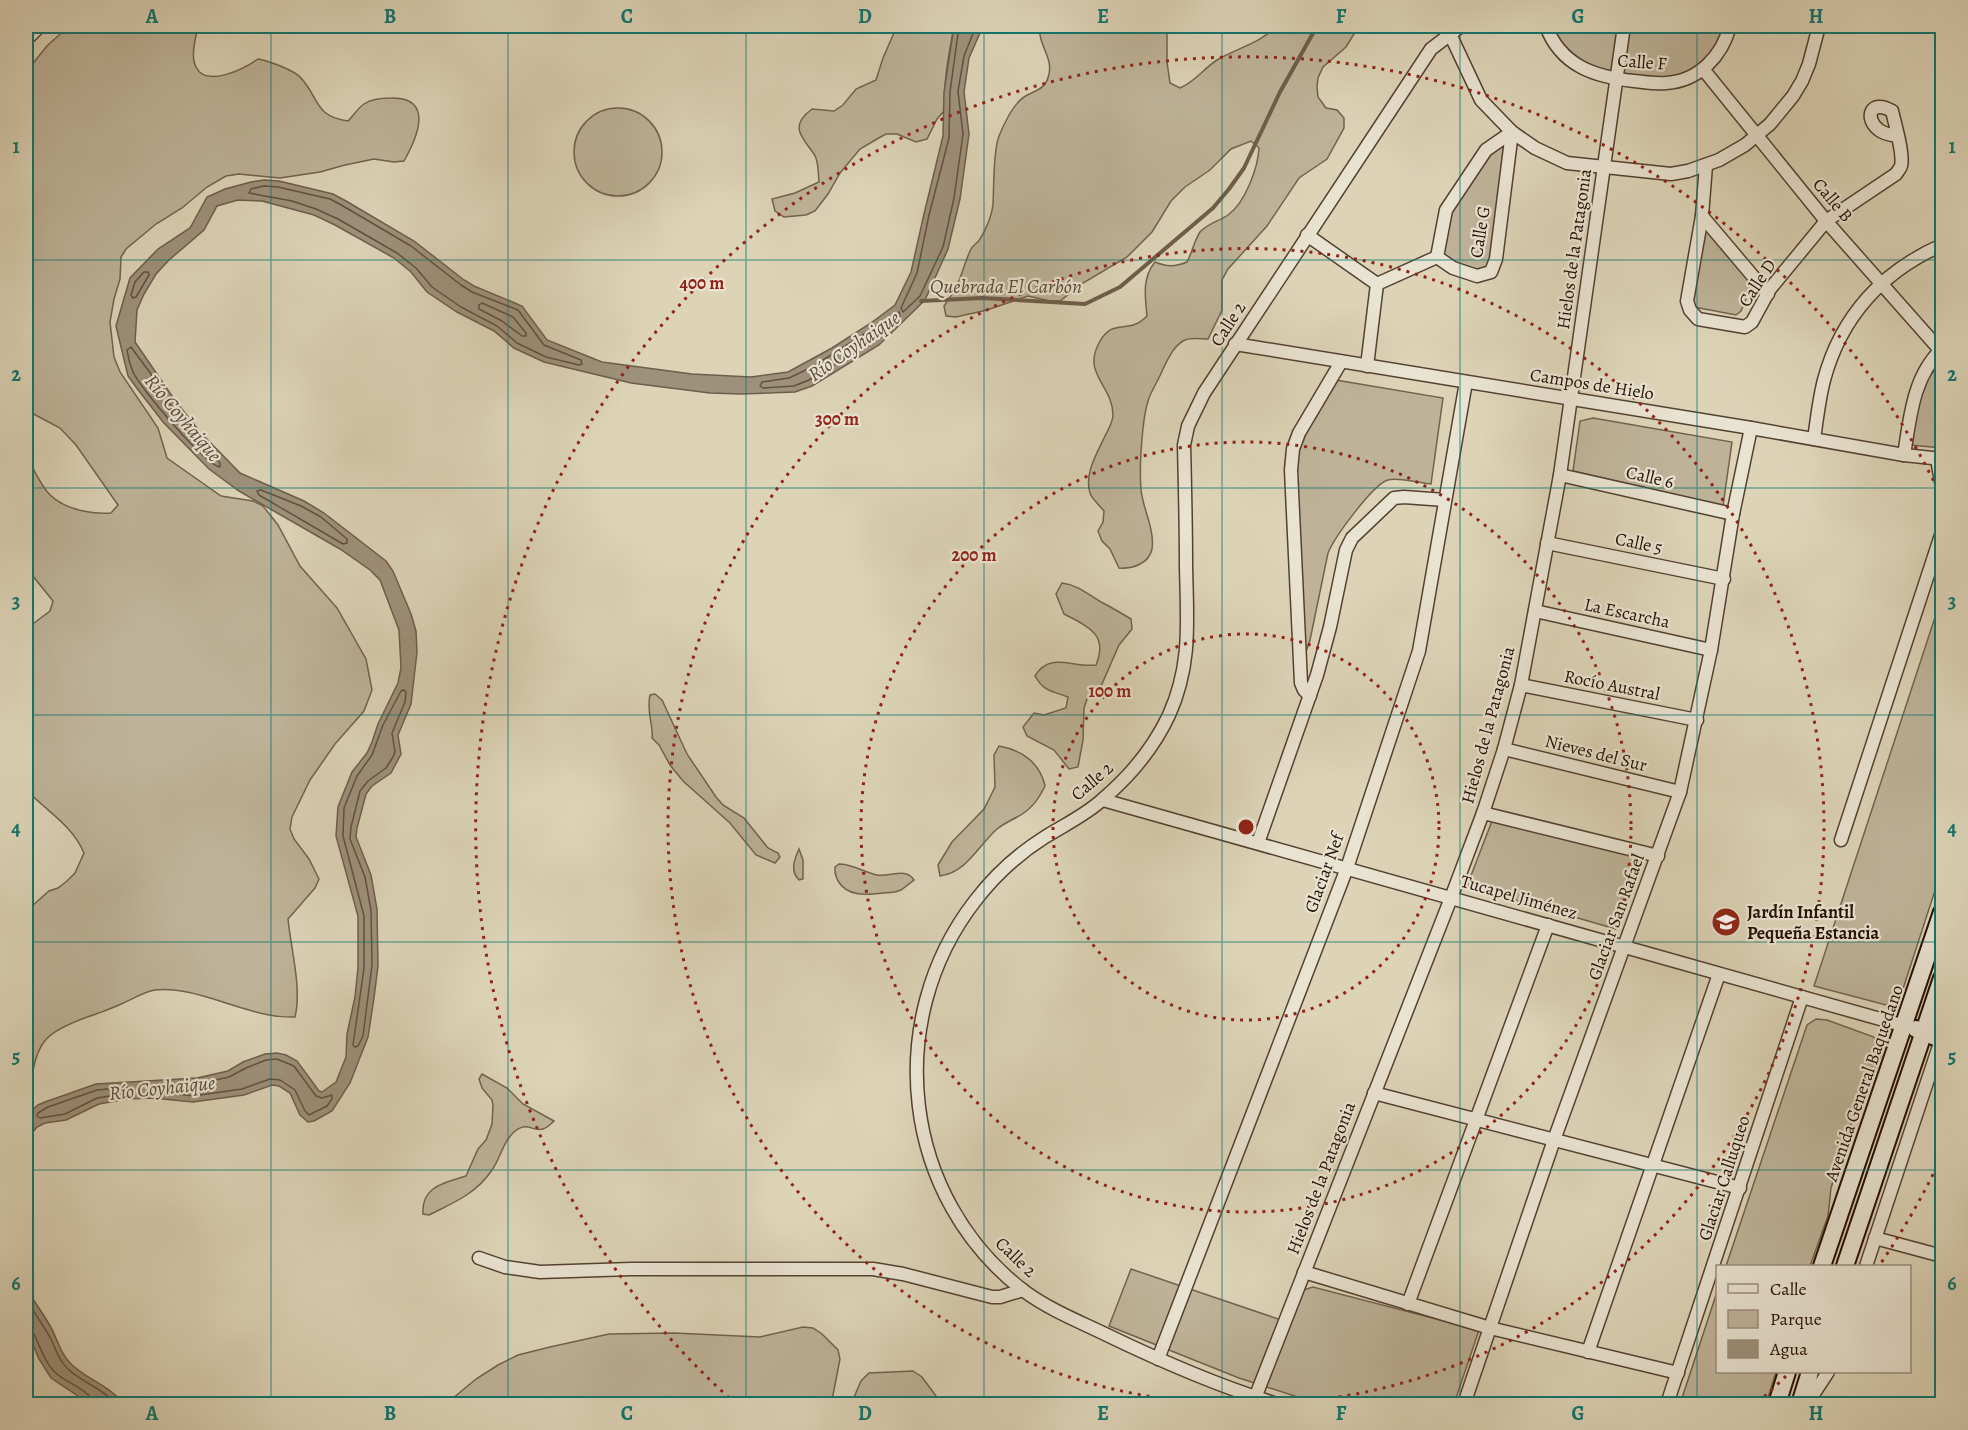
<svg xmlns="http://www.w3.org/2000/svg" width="1968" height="1430" font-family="Alegreya,serif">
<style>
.green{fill:#beb399;stroke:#72624e;stroke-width:1.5}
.water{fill:#9e917b;stroke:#6e5d4b;stroke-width:1.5}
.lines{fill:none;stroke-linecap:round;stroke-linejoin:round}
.shore{stroke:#625040;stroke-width:1.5}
.stream{stroke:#6e5d4b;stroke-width:4}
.street-casing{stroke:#534131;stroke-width:15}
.secondary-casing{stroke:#251004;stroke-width:20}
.street{stroke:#e9e3d1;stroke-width:12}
.secondary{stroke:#e9e3d1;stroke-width:16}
.grid{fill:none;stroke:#0f766e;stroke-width:1.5;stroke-opacity:0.55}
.ring{fill:none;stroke:#8f2418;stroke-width:3;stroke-dasharray:3 6}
.labels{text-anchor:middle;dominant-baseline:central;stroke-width:4.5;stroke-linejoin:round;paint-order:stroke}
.street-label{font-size:18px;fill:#251004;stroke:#e9e3d1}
.poi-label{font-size:18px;font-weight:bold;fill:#251004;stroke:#e9e3d1;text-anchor:start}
.water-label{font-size:20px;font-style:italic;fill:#5b4a3a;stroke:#e9e3d1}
.centre{fill:#8f2418;stroke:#e9e3d1;stroke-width:3}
.ring-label{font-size:18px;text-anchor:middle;font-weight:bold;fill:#8f2418;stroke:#e9e3d1;stroke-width:4.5;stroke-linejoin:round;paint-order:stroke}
.neatline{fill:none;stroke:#0f766e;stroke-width:2}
.grid-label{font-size:20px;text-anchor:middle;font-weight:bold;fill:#0f766e}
</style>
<rect width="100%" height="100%" fill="#ddd4b8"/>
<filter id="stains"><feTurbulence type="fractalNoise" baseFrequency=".00333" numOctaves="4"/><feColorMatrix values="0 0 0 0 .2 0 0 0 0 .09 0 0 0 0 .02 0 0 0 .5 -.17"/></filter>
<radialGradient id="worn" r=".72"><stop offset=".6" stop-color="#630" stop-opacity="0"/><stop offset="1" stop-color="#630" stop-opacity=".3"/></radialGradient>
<g class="green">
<path d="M69 26H198C196 37 190 56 196 67 206 88 244 69 258 59 269 61 294 70 301 78 320 99 314 116 348 121 353 116 358 108 364 104 371 99 383 98 391 98 435 97 417 138 404 161L394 162 374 159 345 165 320 172 280 178 239 174 226 176 207 187 182 208 156 224 126 249 121 257 120 279 114 299 110 322 114 357 120 372 158 428 167 458 221 496 253 501 263 506 278 525 300 566 337 608 366 659 372 690 364 711 335 744 310 780 292 817 290 829 294 839 309 859 319 879 315 888 288 919C291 949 302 989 295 1017 249 1019 198 985 155 990 143 992 133 999 121 1004 113 1008 104 1011 96 1014 81 1019 52 1030 44 1042 32 1058 33 1081 26 1099V906H32L49 891 58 888 67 881 75 873 84 853C76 834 62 822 47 809 43 805 36 800 33 796 26 784 30 766 26 753V629L50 611 53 601 32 575 26 573V455C42 485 46 503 83 511 93 513 101 514 111 513L118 505 76 445 60 428 26 410V72L47 46Z"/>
<path d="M897 26H954C949 54 943 81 945 110L937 119 927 139 916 142 897 134H886L877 139 860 149 840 173 828 194 815 211 806 215 784 217 775 211 772 199 795 193 819 182C818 173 819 161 814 154 801 136 789 126 812 109L834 111 843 105 856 89 876 80 883 58Z"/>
<path d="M1040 26H1167V62L1170 83 1180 88C1196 81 1203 69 1217 60 1237 48 1259 44 1277 26H1359L1346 47 1323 67 1318 78 1317 87 1318 97 1326 108 1337 110 1344 118V128L1327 159 1299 178 1267 226 1228 269 1222 280V310L1208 339C1201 339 1191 337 1185 340 1174 345 1168 359 1163 369 1159 379 1153 388 1149 398 1142 417 1139 469 1141 490 1143 509 1155 530 1152 549 1149 564 1132 569 1119 568L1110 549 1102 541 1098 531 1103 522 1104 511C1100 506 1092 499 1090 493 1084 474 1097 453 1105 436 1108 430 1113 422 1113 415 1113 386 1082 374 1099 343 1113 316 1128 336 1147 316 1145 296 1142 278 1155 262 1167 267 1175 267 1187 262 1192 253 1194 241 1200 232 1207 224 1219 221 1228 215 1245 203 1258 168 1259 148L1251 141 1231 149 1210 170 1185 187 1171 201 1152 232 1127 257 1083 283 1060 301H1050L1028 296 987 310 956 317 946 316 944 306C950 298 956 288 960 278 964 268 966 259 971 249 973 245 978 243 980 239 986 230 992 215 993 204 994 187 993 151 999 136 1004 124 1013 104 1024 97 1035 90 1046 90 1049 74 1053 57 1037 43 1040 26Z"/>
<path d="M1552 26H1620L1614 75 1585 67 1565 50Z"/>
<path d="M1627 26H1727L1714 50 1703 64 1691 72 1662 81 1619 76Z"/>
<circle cx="618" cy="152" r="44"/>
<path d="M1508 138 1489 268 1477 273 1441 256 1450 211 1489 152Z"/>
<path d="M1704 227 1753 283 1741 311 1736 315 1694 307 1690 305Z"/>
<path d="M1942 361V448L1910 445V425L1925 382Z"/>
<path d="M1336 380 1443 398 1431 484C1421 483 1397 477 1388 480 1373 484 1334 538 1328 553L1310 640 1304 658 1293 477 1297 442Z"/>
<path d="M1593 418 1732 442 1723 506 1573 471 1580 421Z"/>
<path d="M1062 583C1078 585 1087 594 1101 602 1111 607 1121 613 1131 619L1132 629 1119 645 1102 684 1087 699 1084 708 1083 740 1078 767 1069 769 1054 750 1027 736 1023 727 1034 713 1044 715 1066 708 1068 697C1052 691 1044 692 1035 676 1050 651 1072 668 1096 665 1109 634 1087 626 1064 614L1056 594Z"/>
<path d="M1942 596V869L1901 995 1886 1005 1814 986Z"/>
<path d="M655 694 662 700 687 754 716 797 723 805 744 818 768 848 778 853 780 857 775 863 756 855 730 823 683 781 670 765 659 745 652 738C654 727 646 712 650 695Z"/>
<path d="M999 746C1022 750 1040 763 1045 786 1038 800 1031 810 1017 817 1010 821 1003 824 997 829 978 846 967 872 940 876L938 865 952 842 984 809 995 787 994 755Z"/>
<path d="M1492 821 1640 858 1616 929 1467 886Z"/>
<path d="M799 849 803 860V879L799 880C790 871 794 860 799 849Z"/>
<path d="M839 864C853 864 863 872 877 875 890 877 906 867 914 880L901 890 895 892C876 893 850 901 838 881 836 876 834 874 835 867Z"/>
<path d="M1816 1019 1827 1020 1874 1037 1882 1053 1857 1106 1831 1188 1828 1216 1810 1266H1726L1807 1025Z"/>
<path d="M482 1074 507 1088 523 1104 554 1121C551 1124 547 1128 543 1129 532 1132 526 1120 513 1133 503 1142 500 1159 492 1170 476 1194 453 1203 429 1215L423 1214C421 1186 445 1183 466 1176L478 1149 486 1140 492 1124 493 1105 492 1100 482 1088 479 1079Z"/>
<path d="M1131 1269 1290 1323 1303 1290 1313 1287 1479 1330 1454 1404H1319L1239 1378 1109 1326Z"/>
<path d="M1717 1292 1718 1372H1776L1766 1404H1680Z"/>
<path d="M803 1327 813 1328 822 1334 838 1350 840 1359 832 1400 838 1404H446L476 1379 498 1365 518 1355 550 1347 609 1334 674 1333 760 1337Z"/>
<path d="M913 1371 922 1377 942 1404H846L852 1402 861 1381 869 1373Z"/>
</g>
<g class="water">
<path d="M954 26H983L969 58 964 92 969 134 960 199 948 249 925 300 879 345 812 386 795 392 741 394 710 393 631 383 544 362 514 348 494 331 457 312 427 292 411 272 394 258 335 225 314 215 262 201 238 200 217 206 204 230 169 260 156 274 144 294 137 310 135 342 174 399 200 432 240 473 304 501 324 513 386 561 393 571 411 614 416 631 417 652 411 704 398 735 401 754 391 773 372 786 366 794 357 828 356 837 371 875 377 909 378 966 374 998 368 1037 350 1083 332 1111 314 1121 308 1122 300 1115 290 1093 279 1086 272 1085 244 1095 193 1102 153 1098 127 1099 99 1104 66 1120 45 1123 37 1127 26 1140V1116L38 1105 45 1102 96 1084 197 1078 228 1071 243 1062 265 1054 277 1053 286 1055 297 1061 319 1091 322 1092 336 1082 346 1057 347 1034 355 997 358 967V916L336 836 338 807 352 772 367 753 372 742 378 724 398 683 401 668 399 630 380 580 370 570 340 549 239 491 209 469 163 422 136 387 128 376 116 326 130 278 158 249 190 228 207 197 225 189 251 182 264 180 279 181 333 194 346 201 414 241 464 280 474 286 522 306 547 340 602 362 692 374 751 377 788 372 832 348 871 323 895 305 911 272 924 214 943 136 944 92Z"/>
<path d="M26 1288C33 1300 42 1312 49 1324 57 1337 60 1354 72 1365 90 1381 107 1384 124 1404H90L51 1378 39 1359 26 1329Z"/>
</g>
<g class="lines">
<g class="shore">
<path d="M959 26 950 92 949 138 929 215 917 273 901 308 903 312 920 296 943 247 954 198 963 134 958 91 964 56 976 26"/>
<path d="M264 186 278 187 330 199 343 206 411 246 461 285 472 292 518 310 544 345 581 360 582 364 579 365 546 357 517 343 497 326 461 307 432 287 416 268 397 253 338 219 316 209 292 201 249 193 251 189Z"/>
<path d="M144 272H148L149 275 136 297 133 298 131 295 135 282Z"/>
<path d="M482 303 513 317 526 333V336H522L502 321 479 309V305Z"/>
<path d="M899 312 900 316 875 340 809 380 794 386 763 388 760 386 762 382 789 378 812 367Z"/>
<path d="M131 347 151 374 169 403 220 463V467C205 465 140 388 133 372 130 365 128 357 127 350Z"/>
<path d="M261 490 301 506 321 517 347 539V543L343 544 259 495 257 491Z"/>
<path d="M404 690 406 692 405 702 392 733 395 752 393 757 386 768 368 781 360 791 351 827 350 839 365 877 371 910 372 965 363 1036 358 1046 355 1047 353 1045 364 968V916L343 836 344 808 357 776 372 755 383 725 401 691Z"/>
<path d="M277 1059 294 1066 316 1096 322 1098 332 1095V1099L327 1106 309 1115 305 1111 295 1090 280 1080 270 1079 242 1089 193 1096 163 1092 160 1090 163 1086 197 1084 229 1077 246 1068 266 1060Z"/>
<path d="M129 1087 132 1090 130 1093 97 1098 65 1114 40 1118 37 1116 38 1113 48 1107 97 1090Z"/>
<path d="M26 1299C34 1312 43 1325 51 1339 56 1350 58 1359 67 1368 82 1383 103 1388 116 1404"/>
<path d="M26 1329 33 1332C40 1346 45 1364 57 1374 67 1383 91 1390 93 1404"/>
</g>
<path class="stream" d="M921 301 982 298 1085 304 1120 287 1213 208 1229 189 1244 168 1280 92 1317 26"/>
<g class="street-casing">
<g id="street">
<path d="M1546 26C1561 66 1595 77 1634 81 1644 82 1656 84 1666 83 1699 81 1722 56 1730 26"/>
<path d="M1450 34 1481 100 1512 132 1535 148 1567 163 1671 174 1688 171 1719 160 1745 145 1770 124 1793 96 1802 81 1809 64 1819 26"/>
<path d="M26 40 40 26"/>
<path d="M1703 69 1826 221 1940 350"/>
<path d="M1512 132 1496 259 1491 272 1477 276 1453 268 1437 257 1446 210 1486 150Z"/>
<path d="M1706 165 1702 216 1687 301 1690 310 1698 319 1745 327 1752 322 1770 289 1826 221 1896 174C1898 171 1900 169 1901 166 1904 154 1895 124 1892 111 1870 98 1864 119 1879 130 1884 134 1891 135 1897 136"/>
<path d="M1702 216 1768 294"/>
<path d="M1307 235 1377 284 1367 366"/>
<path d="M1377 284 1437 257"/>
<path d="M1235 344 1751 428 1904 455 1942 459"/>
<path d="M1814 439C1817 419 1819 399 1824 380 1841 316 1883 271 1942 245"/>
<path d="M1904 455C1910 418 1913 376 1942 349"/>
<path d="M1937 459 1942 487"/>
<path d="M1560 475 1733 514"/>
<path d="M1547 543 1724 579"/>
<path d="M1535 611 1711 650"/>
<path d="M1521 685 1697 720"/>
<path d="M1310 696 1304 690 1301 683 1291 470 1293 449 1299 433 1341 362"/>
<path d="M1504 749 1680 792"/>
<path d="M1103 800 1905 1026"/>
<path d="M1483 813 1658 856"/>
<path d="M1841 840 1942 532"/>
<path d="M1258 843 1317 675 1330 627 1346 550 1352 538 1394 498 1404 497 1445 500"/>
<path d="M1374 1093 1740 1188"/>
<path d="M1875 1238 1942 1256"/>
<path d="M479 1258 505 1267 540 1272 631 1269H873L903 1274 992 1297H1000L1023 1290"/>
<path d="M1866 1266 1942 1037"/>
<path d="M1304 1272 1490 1328 1678 1373"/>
<path d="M1408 1304 1548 925"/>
<path d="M1588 1352 1719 974"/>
<path d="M1158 1359 1347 868 1419 651 1466 382"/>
<path d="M1255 1398 1451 898 1483 813 1504 749 1521 685 1560 475 1624 26"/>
<path d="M1277 1404C1218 1386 1163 1362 1107 1335 1078 1321 1050 1310 1024 1291 902 1198 882 1021 975 901 994 876 1018 854 1045 837 1064 825 1086 815 1103 799 1130 776 1154 747 1169 715 1192 664 1187 620 1186 566 1186 526 1185 485 1184 445L1188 426 1204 393 1431 49 1461 26"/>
<path d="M1464 1404 1554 1140 1680 792 1711 650 1733 514 1751 428"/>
<path d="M1667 1404 1802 997"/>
<path d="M1807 1404 1828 1372"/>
</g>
</g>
<g class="secondary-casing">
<g id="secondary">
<path d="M1916 1029 1942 1040"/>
<path d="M1822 1266 1942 912"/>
<path d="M1845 1266 1942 978"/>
<path d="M1777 1404 1787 1372"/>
<path d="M1800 1404 1810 1372"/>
</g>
</g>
<use href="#street" class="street"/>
<use href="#secondary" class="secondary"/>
</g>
<path class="grid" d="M271 26V1404M508 26V1404M746 26V1404M984 26V1404M1222 26V1404M1460 26V1404M1697 26V1404M26 260H1942M26 488H1942M26 715H1942M26 942H1942M26 1170H1942"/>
<g class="ring">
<circle cx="1246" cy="827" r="193"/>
<circle cx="1246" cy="827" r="385"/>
<path d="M1221 1404A578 578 0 1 1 1271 1404"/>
<path d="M1941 1158A770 770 0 0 1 1881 1263M1786 1376A770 770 0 0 1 1756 1404M736 1404A770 770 0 1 1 1941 496"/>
</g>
<defs>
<g id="school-disc" transform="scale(1.5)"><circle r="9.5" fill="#8f2418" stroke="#e9e3d1"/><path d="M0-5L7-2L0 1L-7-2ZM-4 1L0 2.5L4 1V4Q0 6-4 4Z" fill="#fff"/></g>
</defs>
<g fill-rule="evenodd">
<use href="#school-disc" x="1726" y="922"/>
</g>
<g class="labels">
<g class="street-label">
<text transform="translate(1642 62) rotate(4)">Calle F</text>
<text transform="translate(1833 200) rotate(50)">Calle B</text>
<text transform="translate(1480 232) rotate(-81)">Calle G</text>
<text transform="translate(1574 249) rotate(-82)">Hielos de la Patagonia</text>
<text transform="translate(1757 283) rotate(-57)">Calle D</text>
<text transform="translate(1228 324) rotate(-57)">Calle 2</text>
<text transform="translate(1592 384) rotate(9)">Campos de Hielo</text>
<text transform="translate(1650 477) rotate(13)">Calle 6</text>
<text transform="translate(1639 543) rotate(12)">Calle 5</text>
<text transform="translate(1627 613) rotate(12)">La Escarcha</text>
<text transform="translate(1612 685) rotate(11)">Rocío Austral</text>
<text transform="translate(1488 725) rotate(-75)">Hielos de la Patagonia</text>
<text transform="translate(1596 753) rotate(14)">Nieves del Sur</text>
<text transform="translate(1092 781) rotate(-41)">Calle 2</text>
<text transform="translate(1324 873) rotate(-70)">Glaciar Nef</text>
<text transform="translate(1519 897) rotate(16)">Tucapel Jiménez</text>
<text transform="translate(1616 917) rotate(-70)">Glaciar San Rafael</text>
<text transform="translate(1864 1083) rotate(-71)">Avenida General Baquedano</text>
<text transform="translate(1321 1178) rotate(-69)">Hielos de la Patagonia</text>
<text transform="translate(1724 1178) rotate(-72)">Glaciar Calluqueo</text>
<text transform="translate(1016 1257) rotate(44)">Calle 2</text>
</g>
<g class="poi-label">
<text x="1747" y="912">Jardín Infantil<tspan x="1747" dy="21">Pequeña Estancia</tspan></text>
</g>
<g class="water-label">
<text x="1006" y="286">Quebrada El Carbón</text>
<text transform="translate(854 346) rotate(-35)">Río Coyhaique</text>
<text transform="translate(183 418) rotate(50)">Río Coyhaique</text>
<text transform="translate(162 1088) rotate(-6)">Río Coyhaique</text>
</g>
</g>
<circle cx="1246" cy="827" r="9" class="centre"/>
<g class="ring-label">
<text x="702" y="289">400 m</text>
<text x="837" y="425">300 m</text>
<text x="974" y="561">200 m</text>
<text x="1110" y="697">100 m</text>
</g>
<rect width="1968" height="1430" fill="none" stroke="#ddd4b8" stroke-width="66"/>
<rect x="1716" y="1265" width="195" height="108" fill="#e9e3d1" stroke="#9b8f7f" stroke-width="1.5"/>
<rect x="1728" y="1284" width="30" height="9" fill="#e9e3d1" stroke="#9b8f7f" stroke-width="1.5"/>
<text x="1770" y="1295" font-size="18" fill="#251004">Calle</text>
<rect x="1728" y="1310" width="30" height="18" fill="#beb399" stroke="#9b8f7f" stroke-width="1.5"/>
<text x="1770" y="1325" font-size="18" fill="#251004">Parque</text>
<rect x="1728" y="1340" width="30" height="18" fill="#9e917b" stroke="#9b8f7f" stroke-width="1.5"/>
<text x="1770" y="1355" font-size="18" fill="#251004">Agua</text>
<rect x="33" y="33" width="1902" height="1364" class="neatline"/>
<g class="grid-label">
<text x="152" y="23">A</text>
<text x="390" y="23">B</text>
<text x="627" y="23">C</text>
<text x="865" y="23">D</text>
<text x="1103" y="23">E</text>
<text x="1341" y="23">F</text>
<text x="1578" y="23">G</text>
<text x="1816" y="23">H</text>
<text x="16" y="153">1</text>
<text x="1952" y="153">1</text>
<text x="16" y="381">2</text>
<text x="1952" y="381">2</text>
<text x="16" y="608">3</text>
<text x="1952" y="608">3</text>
<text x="16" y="835">4</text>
<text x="1952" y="835">4</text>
<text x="16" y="1063">5</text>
<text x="1952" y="1063">5</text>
<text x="16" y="1290">6</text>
<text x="1952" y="1290">6</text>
<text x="152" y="1420">A</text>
<text x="390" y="1420">B</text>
<text x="627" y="1420">C</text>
<text x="865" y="1420">D</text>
<text x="1103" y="1420">E</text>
<text x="1341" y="1420">F</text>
<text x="1578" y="1420">G</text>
<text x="1816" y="1420">H</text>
</g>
<rect width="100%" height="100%" filter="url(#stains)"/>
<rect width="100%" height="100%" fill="url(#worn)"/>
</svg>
